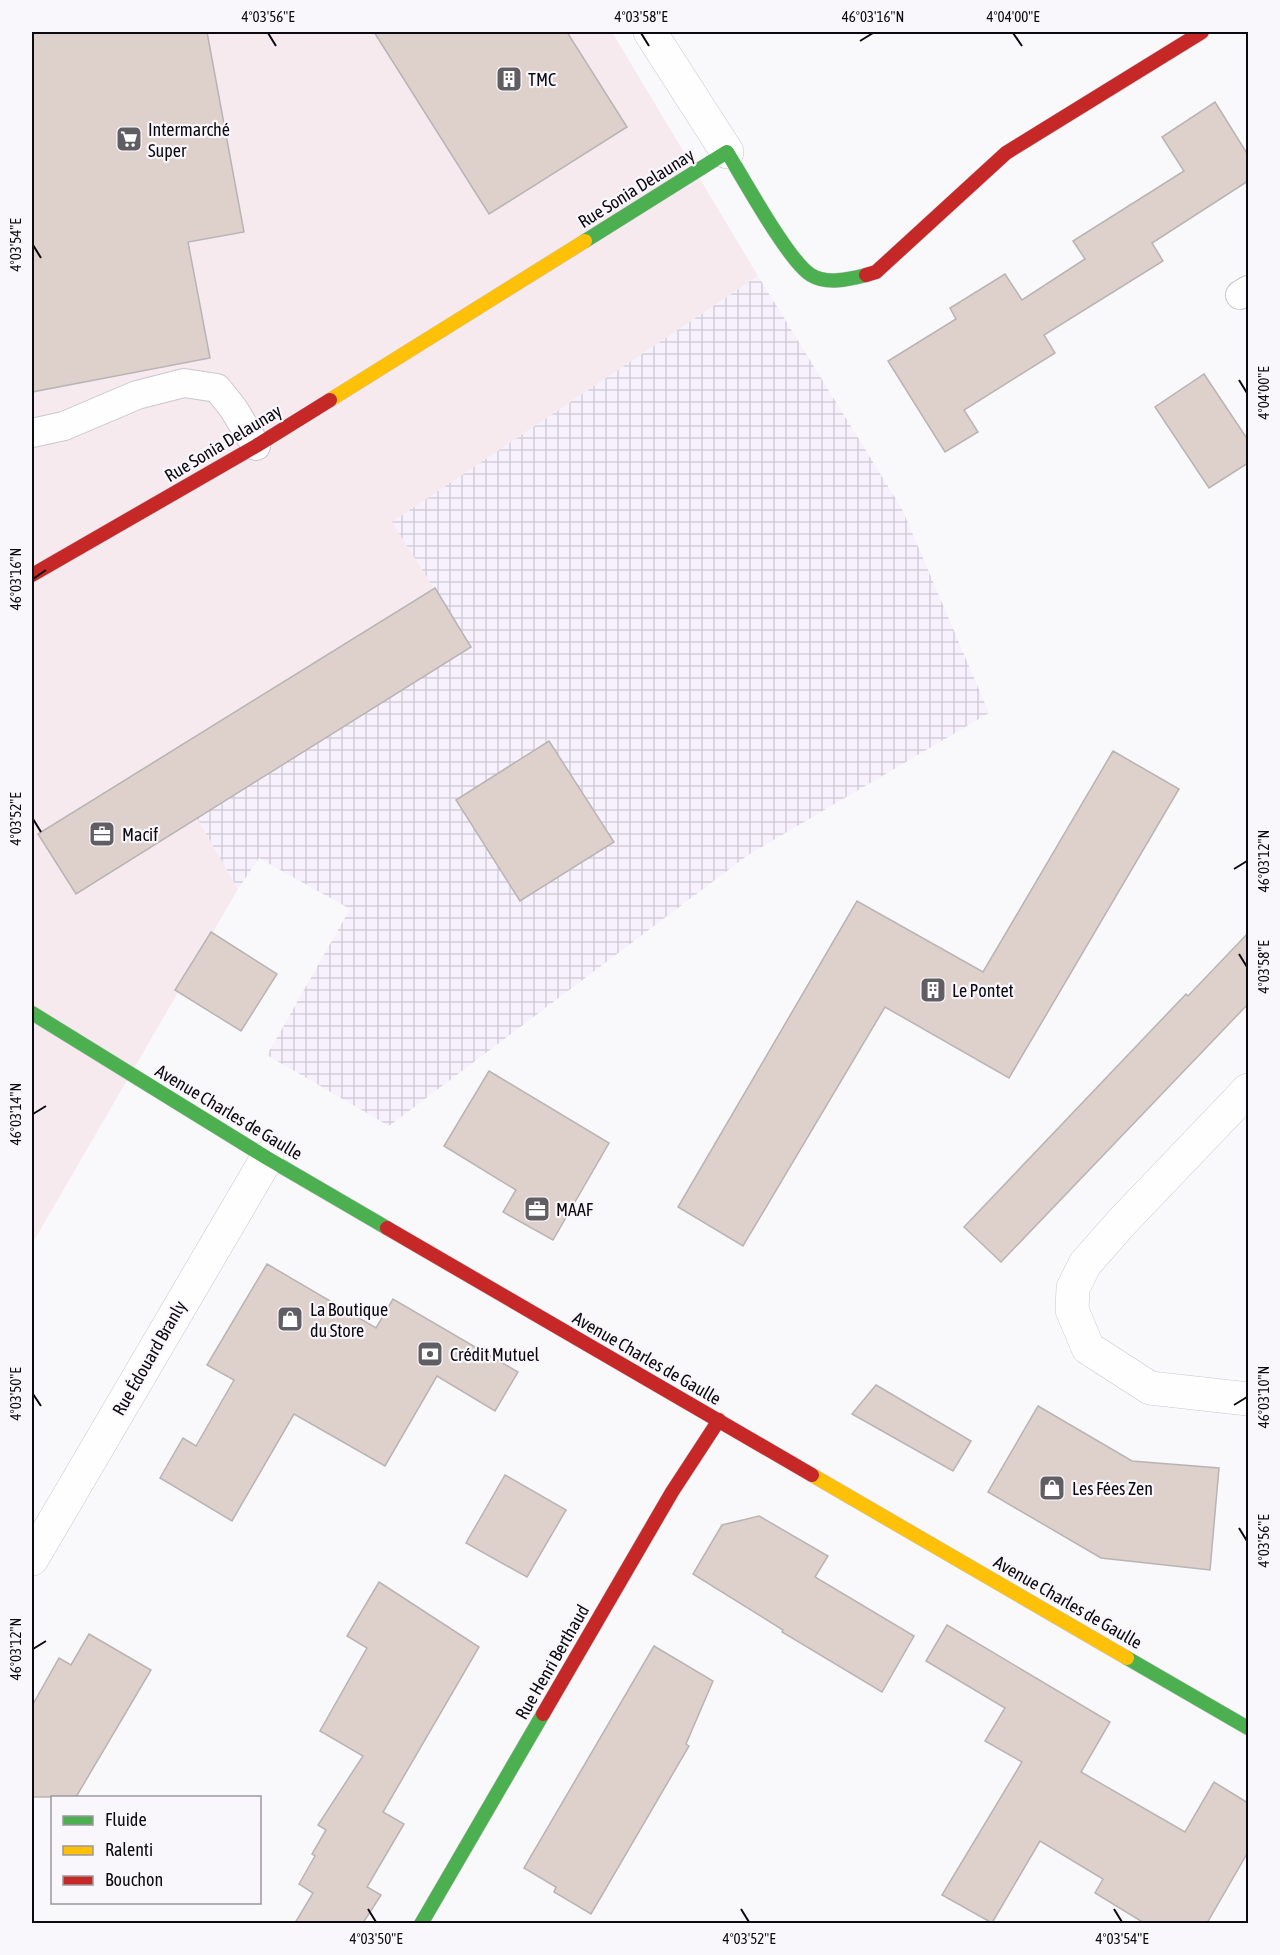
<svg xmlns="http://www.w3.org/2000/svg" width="1280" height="1955" font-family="'Asap Condensed',sans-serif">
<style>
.commercial{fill:#f6eaef}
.industrial{fill:url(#industrial-grid)}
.building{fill:#ded0cb;stroke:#b9b4b4;stroke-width:1.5}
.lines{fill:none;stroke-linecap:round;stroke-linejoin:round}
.lane-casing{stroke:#cac7cd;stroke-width:30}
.street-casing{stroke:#cac7cd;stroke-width:34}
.fast-casing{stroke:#cac7cd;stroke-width:15}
.slow-casing{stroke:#cac7cd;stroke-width:15}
.jam-casing{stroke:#cac7cd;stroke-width:15}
.lane{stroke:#fefefe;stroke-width:28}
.street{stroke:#fefefe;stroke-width:33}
.fast{stroke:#4caf50;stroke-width:14}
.slow{stroke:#ffc107;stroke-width:14}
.jam{stroke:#c62828;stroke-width:14}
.ticks{fill:none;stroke:#0d0911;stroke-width:2}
.labels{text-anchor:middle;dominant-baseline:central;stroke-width:4.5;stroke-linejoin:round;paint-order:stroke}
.poi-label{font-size:18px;fill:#0d0911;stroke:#f9f7fc;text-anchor:start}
.street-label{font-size:18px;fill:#0d0911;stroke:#f9f7fc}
.neatline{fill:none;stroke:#0d0911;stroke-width:2}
.ticks-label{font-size:15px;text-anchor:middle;fill:#0d0911}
</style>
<defs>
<pattern id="industrial-grid" width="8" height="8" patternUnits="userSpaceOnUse" patternTransform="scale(1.5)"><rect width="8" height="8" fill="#f6f1fd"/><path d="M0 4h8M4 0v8" fill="none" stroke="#d2cdd8"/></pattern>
</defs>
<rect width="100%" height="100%" fill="#f9f8fb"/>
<path class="commercial" d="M32 32H612L758 276 393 522 471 647 197 818 238 889 32 1244Z"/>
<path class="industrial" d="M758 276 902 509 989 713 748 855 389 1126 267 1055 350 909 259 858 238 889 197 818 471 647 392 522Z"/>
<g class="building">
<path d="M32 32H207L244 232 188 242 210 358 32 392Z"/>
<path d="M374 32H567L627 127 489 214Z"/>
<path d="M1215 102 1248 155V181L1152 243 1163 261 1044 335 1055 353 964 410 978 432 945 452 888 361 956 319 950 308 1005 274 1022 300 1085 259 1073 241 1184 171 1162 137Z"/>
<path d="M1204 374 1248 440V463L1209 488 1155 407Z"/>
<path d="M435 588 471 647 76 894 38 834Z"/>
<path d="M549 741 614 842 520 901 456 800Z"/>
<path d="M1113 751 1179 789 1009 1078 885 1007 743 1246 678 1207 857 901 983 972Z"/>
<path d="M211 932 277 974 241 1031 175 990Z"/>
<path d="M1248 933V1004L1001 1262 964 1227 1186 994 1188 996Z"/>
<path d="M489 1071 609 1143 553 1240 503 1212 516 1190 444 1146Z"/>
<path d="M267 1264 376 1328 393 1299 518 1372 495 1411 437 1376 385 1466 294 1414 232 1521 160 1478 183 1438 196 1446 234 1380 207 1365Z"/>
<path d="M876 1385 971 1441 953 1471 852 1414Z"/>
<path d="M1038 1406 1132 1461 1219 1468 1210 1570 1101 1558 988 1492Z"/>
<path d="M505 1475 566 1510 527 1577 466 1543Z"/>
<path d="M759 1516 828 1556 815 1577 914 1636 882 1692 782 1632 783 1630 693 1574 722 1525Z"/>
<path d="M379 1582 479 1647 383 1812 404 1824 367 1887 381 1895 363 1923H295L313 1893 299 1884 315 1856 312 1854 326 1830 318 1825 363 1756 320 1731 367 1648 347 1636Z"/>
<path d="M947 1625 1110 1722 1081 1772 1185 1832 1214 1782 1248 1803V1852L1207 1923H1144L1095 1893 1103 1879 1040 1841 992 1923 942 1895 1022 1762 985 1741 1005 1708 926 1661Z"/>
<path d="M89 1634 151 1670 76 1797H32V1706L59 1658 71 1665Z"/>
<path d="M654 1646 713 1681 686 1744 689 1746 591 1914 554 1892 556 1887 524 1868Z"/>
</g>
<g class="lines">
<g class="lane-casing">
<g id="lane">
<path d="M1240 295 1248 290"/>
<path d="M32 433 64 426 137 395 184 383 217 388 233 408 256 446"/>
</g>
</g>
<g class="street-casing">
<g id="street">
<path d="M650 32 727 152"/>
<path d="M1248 1090 1121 1223 1085 1264 1073 1288 1072 1310 1088 1348 1150 1388 1248 1399"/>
<path d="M32 1559 267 1158"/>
</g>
</g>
<g class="fast-casing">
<g id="fast">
<path d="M585 241 727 152C743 178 789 262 811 275 827 285 850 279 866 275"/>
<path d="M32 1013 267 1158 387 1228"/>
<path d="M1127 1658 1248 1728"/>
<path d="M421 1924 543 1714"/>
</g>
</g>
<g class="slow-casing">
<g id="slow">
<path d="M330 400 585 241"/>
<path d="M812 1475 1127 1658"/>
</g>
</g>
<g class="jam-casing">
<g id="jam">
<path d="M866 275 876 272 1006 153 1202 32"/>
<path d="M32 575 256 446 330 400"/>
<path d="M387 1228 812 1475"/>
<path d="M543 1714 672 1492 719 1420"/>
</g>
</g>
<use href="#lane" class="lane"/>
<use href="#street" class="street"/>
<use href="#fast" class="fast"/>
<use href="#slow" class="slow"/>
<use href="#jam" class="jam"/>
</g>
<path class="ticks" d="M268 33 276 46M641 33 649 46M1013 33 1022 46M860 41 873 33M33 245 41 258M1239 380 1247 393M33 579 46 570M33 819 41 832M1234 869 1247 861M1239 954 1247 967M33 1114 46 1106M33 1394 41 1406M1234 1405 1247 1397M1239 1528 1247 1541M33 1649 46 1641M368 1909 376 1922M741 1909 749 1922M1114 1909 1122 1922"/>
<defs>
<g id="building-square" transform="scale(1.35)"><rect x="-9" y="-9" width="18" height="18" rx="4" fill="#605d63" stroke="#f9f7fc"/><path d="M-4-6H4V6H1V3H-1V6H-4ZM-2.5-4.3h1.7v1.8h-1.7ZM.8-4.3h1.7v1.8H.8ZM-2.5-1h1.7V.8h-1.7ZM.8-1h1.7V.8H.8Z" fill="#fff"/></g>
<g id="supermarket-square" transform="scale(1.35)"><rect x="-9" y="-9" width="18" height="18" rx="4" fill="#605d63" stroke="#f9f7fc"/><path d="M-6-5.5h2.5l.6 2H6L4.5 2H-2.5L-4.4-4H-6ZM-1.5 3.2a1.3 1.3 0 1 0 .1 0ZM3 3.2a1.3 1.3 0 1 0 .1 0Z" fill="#fff"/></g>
<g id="office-square" transform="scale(1.35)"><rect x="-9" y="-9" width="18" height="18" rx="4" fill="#605d63" stroke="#f9f7fc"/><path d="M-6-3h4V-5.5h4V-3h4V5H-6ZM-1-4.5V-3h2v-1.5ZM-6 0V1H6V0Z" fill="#fff"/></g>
<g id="shop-square" transform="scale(1.35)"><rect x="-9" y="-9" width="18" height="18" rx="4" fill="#605d63" stroke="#f9f7fc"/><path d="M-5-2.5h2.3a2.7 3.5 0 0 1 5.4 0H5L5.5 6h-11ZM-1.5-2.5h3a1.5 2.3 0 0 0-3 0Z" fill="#fff"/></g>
<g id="bank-square" transform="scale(1.35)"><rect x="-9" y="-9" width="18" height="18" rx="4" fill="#605d63" stroke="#f9f7fc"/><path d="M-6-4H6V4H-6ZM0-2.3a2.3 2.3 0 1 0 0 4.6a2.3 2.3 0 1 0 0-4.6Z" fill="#fff"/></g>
</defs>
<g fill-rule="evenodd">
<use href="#building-square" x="509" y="79"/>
<use href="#supermarket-square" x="129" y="139"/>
<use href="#office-square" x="102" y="834"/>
<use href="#building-square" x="933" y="990"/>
<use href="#office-square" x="537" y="1209"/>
<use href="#shop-square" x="290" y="1319"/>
<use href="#bank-square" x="430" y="1354"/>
<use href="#shop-square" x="1052" y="1488"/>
</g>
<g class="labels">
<g class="poi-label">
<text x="528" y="79">TMC</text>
<text x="148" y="129">Intermarché<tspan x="148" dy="21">Super</tspan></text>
<text x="122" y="834">Macif</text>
<text x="952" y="990">Le Pontet</text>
<text x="556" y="1209">MAAF</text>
<text x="310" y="1309">La Boutique<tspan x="310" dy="21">du Store</tspan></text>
<text x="450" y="1354">Crédit Mutuel</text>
<text x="1072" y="1488">Les Fées Zen</text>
</g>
<g class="street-label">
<text transform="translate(636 188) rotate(-32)">Rue Sonia Delaunay</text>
<text transform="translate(223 443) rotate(-31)">Rue Sonia Delaunay</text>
<text transform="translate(229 1112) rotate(31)">Avenue Charles de Gaulle</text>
<text transform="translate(149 1358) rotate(-60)">Rue Édouard Branly</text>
<text transform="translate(647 1358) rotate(30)">Avenue Charles de Gaulle</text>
<text transform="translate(1068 1602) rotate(30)">Avenue Charles de Gaulle</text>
<text transform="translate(552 1662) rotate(-60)">Rue Henri Berthaud</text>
</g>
</g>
<rect width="1280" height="1955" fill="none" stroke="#f9f7fc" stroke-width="66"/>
<rect x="51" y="1796" width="210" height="108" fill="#f9f7fc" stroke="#9b989e" stroke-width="1.5"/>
<rect x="63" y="1816" width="30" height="9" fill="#4caf50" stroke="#9b989e" stroke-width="1.5"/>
<text x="105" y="1826" font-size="18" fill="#0d0911">Fluide</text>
<rect x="63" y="1846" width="30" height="9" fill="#ffc107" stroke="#9b989e" stroke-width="1.5"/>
<text x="105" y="1856" font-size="18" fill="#0d0911">Ralenti</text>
<rect x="63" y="1876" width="30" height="9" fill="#c62828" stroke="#9b989e" stroke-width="1.5"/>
<text x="105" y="1886" font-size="18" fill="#0d0911">Bouchon</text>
<rect x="33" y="33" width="1214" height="1889" class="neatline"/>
<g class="ticks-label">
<text x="268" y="22">4°03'56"E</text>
<text x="641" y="22">4°03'58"E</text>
<text x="873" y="22">46°03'16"N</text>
<text x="1013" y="22">4°04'00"E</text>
<text transform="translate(16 245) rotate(-90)" y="5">4°03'54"E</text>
<text transform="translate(1264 393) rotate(-90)" y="5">4°04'00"E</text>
<text transform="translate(16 579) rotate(-90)" y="5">46°03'16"N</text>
<text transform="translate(16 819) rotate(-90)" y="5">4°03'52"E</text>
<text transform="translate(1264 861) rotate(-90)" y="5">46°03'12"N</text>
<text transform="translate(1264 967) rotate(-90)" y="5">4°03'58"E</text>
<text transform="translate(16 1114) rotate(-90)" y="5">46°03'14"N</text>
<text transform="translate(16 1394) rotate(-90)" y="5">4°03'50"E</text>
<text transform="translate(1264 1397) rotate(-90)" y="5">46°03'10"N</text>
<text transform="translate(1264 1541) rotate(-90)" y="5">4°03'56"E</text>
<text transform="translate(16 1649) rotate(-90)" y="5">46°03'12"N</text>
<text x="376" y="1944">4°03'50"E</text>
<text x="749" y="1944">4°03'52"E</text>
<text x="1122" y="1944">4°03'54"E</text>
</g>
</svg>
